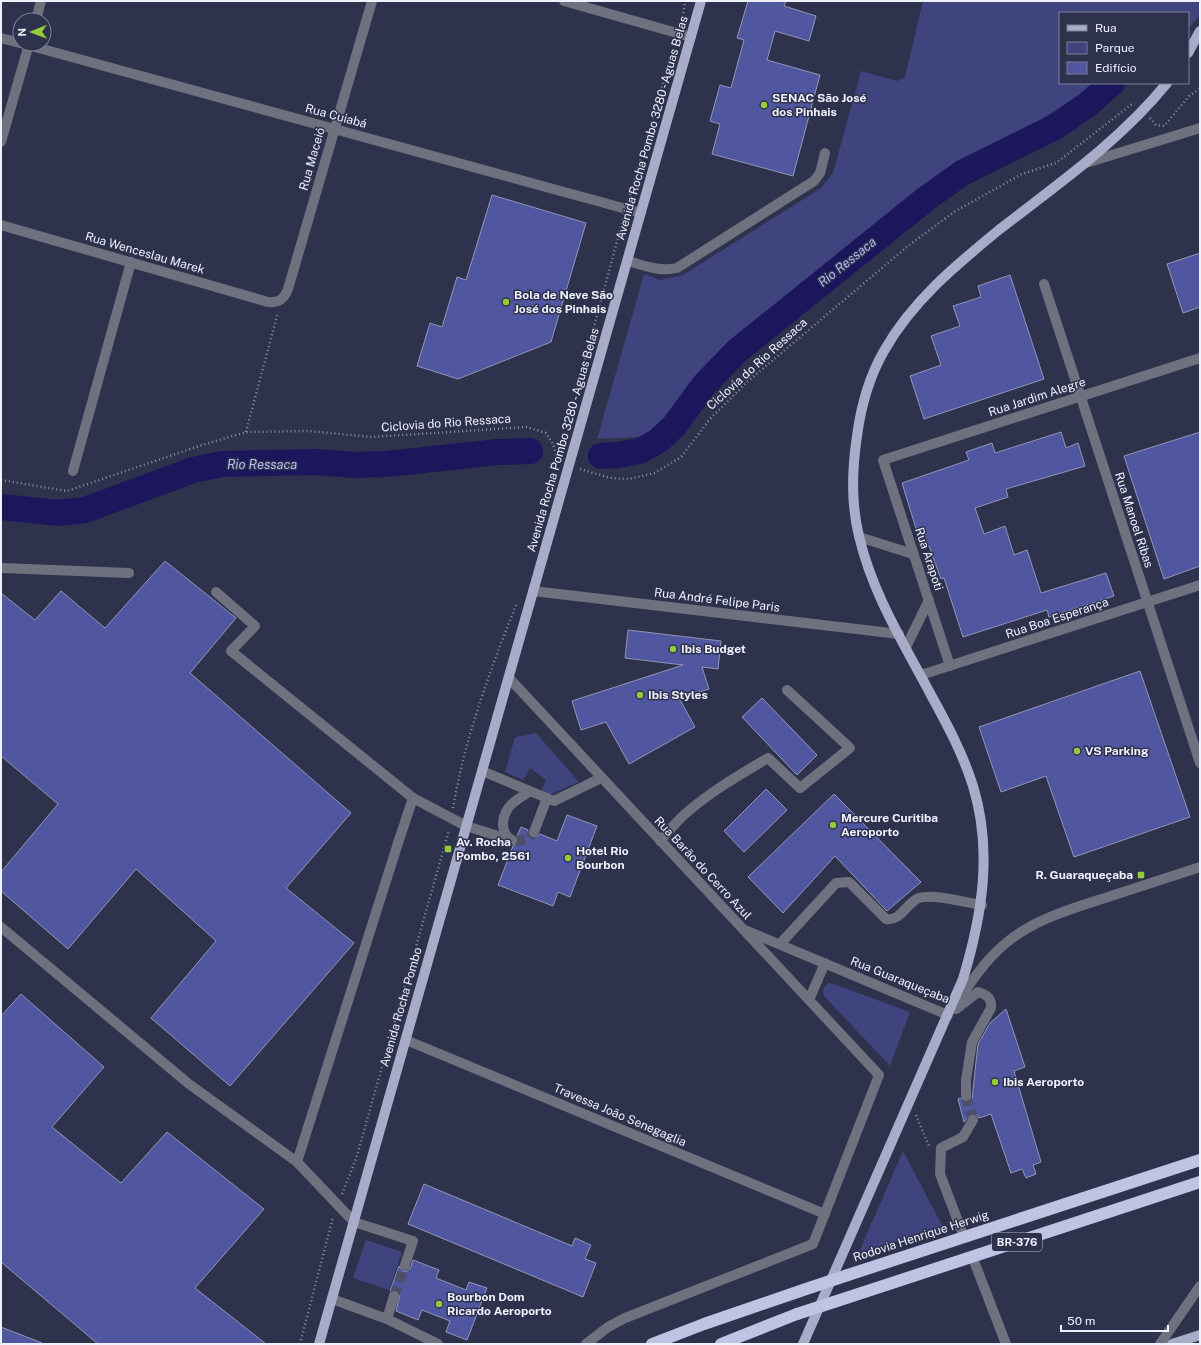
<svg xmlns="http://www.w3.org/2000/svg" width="1201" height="1345" font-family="'Public Sans',sans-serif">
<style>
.green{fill:#3f437e}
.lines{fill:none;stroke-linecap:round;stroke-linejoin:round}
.river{stroke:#1c175c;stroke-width:26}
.building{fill:#5156a0;stroke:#9297b6}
.minor-tunnel{stroke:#4c4f67;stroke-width:10;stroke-dasharray:10 5;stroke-linecap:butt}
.path{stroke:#8e90a4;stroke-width:2.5;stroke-dasharray:1 3;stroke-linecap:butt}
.minor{stroke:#6f717e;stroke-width:10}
.major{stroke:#a8acc8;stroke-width:10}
.highway{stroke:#bec4e4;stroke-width:12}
.highway-bridge{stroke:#bec4e4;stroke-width:12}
.poi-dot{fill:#95cc3b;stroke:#2f324c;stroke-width:1.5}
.labels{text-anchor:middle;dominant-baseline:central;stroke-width:3;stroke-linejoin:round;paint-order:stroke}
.shield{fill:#2f324c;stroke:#b5b8c9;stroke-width:1}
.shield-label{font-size:11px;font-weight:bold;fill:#eff1ff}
.poi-label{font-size:12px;font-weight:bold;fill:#eff1ff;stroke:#2f324c;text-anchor:start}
.street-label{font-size:12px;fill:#eff1ff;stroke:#2f324c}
.water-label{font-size:13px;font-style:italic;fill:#b3bbfa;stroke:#2f324c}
</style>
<rect width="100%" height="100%" fill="#2f324c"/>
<g class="green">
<path d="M923 1H1200V15L1188 29V13H1060V83H1099L1001 145 934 183 735 344 708 371 662 430 642 437 597 439 644 274 660 280 683 275 821 188 833 173 861 71 897 81 905 77Z"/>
<path d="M536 733 579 782 548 795 541 791 546 780 530 768 523 780 505 772 515 737Z"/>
<path d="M829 983 834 984 910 1012 890 1066 824 996C822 990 823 987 829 983Z"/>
<path d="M903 1151 944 1229 859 1252Z"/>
<path d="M366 1240 402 1252 389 1290 353 1278Z"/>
</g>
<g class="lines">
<g class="river">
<path d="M601 456 618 455 640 451 658 441 674 426 705 384 737 351 927 198 962 173 1055 127 1087 105 1112 83"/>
<path d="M1 507 59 513 85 510 193 470 222 464 316 462 354 465 387 464 498 452 530 451"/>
</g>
</g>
<g class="building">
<path d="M748 1H786L784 6 816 16 809 41 775 31 767 60 820 75 793 176 712 154 720 124 710 121 720 85 731 88 744 40 737 38Z"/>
<path d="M492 195 586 223 551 342 458 379 417 366 430 323 442 327 457 277 466 280Z"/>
<path d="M1200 253V307L1183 313 1167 264Z"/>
<path d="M1010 275 1044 379 924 419 910 376 941 365 931 336 960 326 953 306 981 297 978 286Z"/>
<path d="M1061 432 1066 448 1078 443 1085 466 1006 489 1008 497 975 508 984 534 1005 526 1014 555 1027 550 1041 593 1106 573 1114 596 1049 617 1047 610 963 637 944 578 941 579 929 546 922 548 902 483 969 460 966 452 992 443 995 453Z"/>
<path d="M1200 432V566L1164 579 1124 456Z"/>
<path d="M165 561 236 618 190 673 351 813 286 888 354 943 230 1086 151 1018 216 941 136 869 68 949 1 891V872L58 804 1 756V593L35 620 61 591 105 628Z"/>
<path d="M628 630 721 641 718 669 702 667 709 689 679 698 695 727 629 764 606 722 581 730 572 701 683 665 625 658Z"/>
<path d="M1140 671 1190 817 1074 857 1046 776 1001 792 979 727Z"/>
<path d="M762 698 817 755 797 775 742 717Z"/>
<path d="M766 789 787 810 744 852 724 831Z"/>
<path d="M834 794 921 882 887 911 835 856 783 913 748 877Z"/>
<path d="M567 815 597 826 570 897 558 892 553 906 498 885 513 846 517 843V836L521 827 528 830V833L531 838H535L540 834 557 841Z"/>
<path d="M21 994 104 1067 52 1127 121 1183 167 1132 264 1209 195 1288 266 1344H98L1 1262V1016Z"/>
<path d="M1006 1009 1025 1067 1014 1071 1041 1162 1033 1165 1036 1174 1026 1178 1022 1169 1011 1173 991 1114 979 1118 976 1114H970L964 1122 958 1099 960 1098 966 1102 972 1099 978 1044 990 1023Z"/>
<path d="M424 1184 572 1246 575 1238 591 1245 585 1259 596 1263 583 1297 408 1224Z"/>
<path d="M413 1260 439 1270 436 1278 466 1290 469 1282 487 1288 467 1340 446 1332 450 1321 422 1310 418 1320 396 1311 400 1294 396 1290 390 1291 399 1266 403 1271H407L411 1267Z"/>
<path d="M1 1327 42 1343 41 1344H1Z"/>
</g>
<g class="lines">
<g class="minor-tunnel">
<path d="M515 841 528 839 534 832"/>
<path d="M966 1096 973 1120"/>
<path d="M394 1296 405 1265"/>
</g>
<g class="path">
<path d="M683 17 685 1"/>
<path d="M1150 118 1156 125 1164 126 1190 95 1200 89"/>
<path d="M629 199 671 56 674 51"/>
<path d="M582 371 623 219"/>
<path d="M246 432 278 312"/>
<path d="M580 469 610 478 629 479 655 473 681 457 710 419 746 383 908 246 954 212 1022 174 1056 163 1132 104"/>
<path d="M1 480 67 491 199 446 246 432 308 431 372 437 527 427 546 433 553 444 558 462"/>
<path d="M453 808C465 737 490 671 516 605"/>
<path d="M916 1115 929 1146"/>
<path d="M342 1194 356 1159 449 830"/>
<path d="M300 1344 333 1217"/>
</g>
<g class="minor">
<path d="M564 1 691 37"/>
<path d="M36 20 41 1"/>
<path d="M1 38 20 43"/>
<path d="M24 44 641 213"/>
<path d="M1 142 29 44"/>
<path d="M1086 163 1200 128"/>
<path d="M1 225 268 302C279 303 284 299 288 289L372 1"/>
<path d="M628 261C645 266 660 272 677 268L814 181 820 173 825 153"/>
<path d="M1044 284 1200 763"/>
<path d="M73 471 131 262"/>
<path d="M859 537 913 554"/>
<path d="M1 568 129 573"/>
<path d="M533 591 899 634"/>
<path d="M216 592 255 626 231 651 413 798"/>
<path d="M906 647 929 600"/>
<path d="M950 666 883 460 1200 358"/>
<path d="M921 675 1200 585"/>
<path d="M509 678 879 1075 813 1244 625 1318 608 1327 586 1344"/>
<path d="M482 771 554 801 601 778"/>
<path d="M534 832 547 798"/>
<path d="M512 840C501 834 501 820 507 810 512 801 522 797 529 792"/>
<path d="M660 841C668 832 676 822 685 814 710 792 739 775 768 758L800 788 850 748 787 690"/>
<path d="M1 927 189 1084 297 1162 354 1222 413 1241 405 1265"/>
<path d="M745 930 948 1015"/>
<path d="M780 944 836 883 849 882 886 919C901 922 907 902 919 898 933 893 967 903 982 905"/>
<path d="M809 1000 825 963"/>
<path d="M953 1009C969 985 984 961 1006 943 1034 919 1074 908 1108 897 1138 887 1169 877 1200 867"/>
<path d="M956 1009 978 992C987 995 992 998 991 1008L972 1042 966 1080V1096"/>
<path d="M406 1040 825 1214"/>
<path d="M297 1162 398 843 413 798 466 826 511 840"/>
<path d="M964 1237 940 1174 941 1148 963 1137 973 1120"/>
<path d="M972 1256 1006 1344"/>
<path d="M332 1299 387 1319 394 1296"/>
<path d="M387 1319 438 1344"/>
<path d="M1160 1344 1200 1286"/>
</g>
<g class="major">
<path d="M1188 53 1200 31"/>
<path d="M319 1344 701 1"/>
<path d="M803 1344 963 979C982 916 993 851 973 786 963 754 947 724 931 695 904 644 872 593 859 536 851 504 852 469 857 436 861 406 869 377 884 351 912 301 956 265 1000 229 1058 184 1120 141 1167 83"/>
<path d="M1172 1344 1200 1335"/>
</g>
<g class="highway">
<path d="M848 1275 1200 1160"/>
<path d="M834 1302 1200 1182"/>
<path d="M652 1344 704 1324 812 1287"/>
<path d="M721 1344 797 1314"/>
</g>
<g class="highway-bridge">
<path d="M812 1287 848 1275"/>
<path d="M797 1314 834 1302"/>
</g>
</g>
<g class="poi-dot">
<circle cx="764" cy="105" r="4"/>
<circle cx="506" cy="302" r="4"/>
<circle cx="673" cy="649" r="4"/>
<circle cx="640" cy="695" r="4"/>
<circle cx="1077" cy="751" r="4"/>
<circle cx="833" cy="825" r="4"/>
<rect x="444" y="845" width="8" height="8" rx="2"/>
<circle cx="568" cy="858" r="4"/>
<rect x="1137" y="871" width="8" height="8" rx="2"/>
<circle cx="995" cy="1082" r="4"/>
<circle cx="439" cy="1304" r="4"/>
</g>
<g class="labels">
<rect class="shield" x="992" y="1233" width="50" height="18" rx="3"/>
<g class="shield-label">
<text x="1017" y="1242">BR-376</text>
</g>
<g class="poi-label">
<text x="772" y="98">SENAC São José<tspan x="772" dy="14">dos Pinhais</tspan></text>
<text x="514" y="295">Bola de Neve São<tspan x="514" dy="14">José dos Pinhais</tspan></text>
<text x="681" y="649">Ibis Budget</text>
<text x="648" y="695">Ibis Styles</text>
<text x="1085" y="751">VS Parking</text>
<text x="841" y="818">Mercure Curitiba<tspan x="841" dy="14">Aeroporto</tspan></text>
<text x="456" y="842">Av. Rocha<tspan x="456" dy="14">Pombo, 2561</tspan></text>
<text x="576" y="851">Hotel Rio<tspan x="576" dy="14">Bourbon</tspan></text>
<text x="1133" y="875" text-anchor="end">R. Guaraqueçaba</text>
<text x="1003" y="1082">Ibis Aeroporto</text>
<text x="447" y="1297">Bourbon Dom<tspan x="447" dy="14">Ricardo Aeroporto</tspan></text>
</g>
<g class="street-label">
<text transform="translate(336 116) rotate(15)">Rua Cuiabá</text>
<text transform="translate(652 128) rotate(-74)">Avenida Rocha Pombo 3280 - Aguas Belas</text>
<text transform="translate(312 159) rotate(-74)">Rua Maceió</text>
<text transform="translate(145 253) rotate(16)">Rua Wenceslau Marek</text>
<text transform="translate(757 364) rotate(-42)">Ciclovia do Rio Ressaca</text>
<text transform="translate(1037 397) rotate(-18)">Rua Jardim Alegre</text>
<text transform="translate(446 423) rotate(-4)">Ciclovia do Rio Ressaca</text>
<text transform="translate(563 440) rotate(-74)">Avenida Rocha Pombo 3280 - Aguas Belas</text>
<text transform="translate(1134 520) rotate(72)">Rua Manoel Ribas</text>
<text transform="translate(929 559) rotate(72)">Rua Arapoti</text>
<text transform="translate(717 600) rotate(7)">Rua André Felipe Paris</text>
<text transform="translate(1057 618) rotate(-18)">Rua Boa Esperança</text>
<text transform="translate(703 868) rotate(47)">Rua Barão do Cerro Azul</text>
<text transform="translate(900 980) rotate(22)">Rua Guaraqueçaba</text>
<text transform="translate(401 1007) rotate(-74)">Avenida Rocha Pombo</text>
<text transform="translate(620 1115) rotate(23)">Travessa João Senegaglia</text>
<text transform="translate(921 1236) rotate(-18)">Rodovia Henrique Herwig</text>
</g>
<g class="water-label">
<text transform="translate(847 262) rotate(-39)">Rio Ressaca</text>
<text x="262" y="464">Rio Ressaca</text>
</g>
</g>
<rect width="1201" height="1345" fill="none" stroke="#eff1ff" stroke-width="4"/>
<rect x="1059" y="12" width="130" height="72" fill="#2f324c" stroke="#7c7e94"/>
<rect x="1067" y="25" width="20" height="6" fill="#a8acc8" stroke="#7c7e94"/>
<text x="1095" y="32" font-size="12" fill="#eff1ff">Rua</text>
<rect x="1067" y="42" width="20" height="12" fill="#3f437e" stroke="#7c7e94"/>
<text x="1095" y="52" font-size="12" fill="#eff1ff">Parque</text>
<rect x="1067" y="62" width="20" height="12" fill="#5156a0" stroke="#7c7e94"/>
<text x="1095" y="72" font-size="12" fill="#eff1ff">Edifício</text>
<g transform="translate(32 32) rotate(269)"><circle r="19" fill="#2f324c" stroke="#7c7e94"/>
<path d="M0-3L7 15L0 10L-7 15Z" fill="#95cc3b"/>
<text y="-6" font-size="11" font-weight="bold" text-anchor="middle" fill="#eff1ff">N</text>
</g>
<path d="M1061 1325v6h107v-6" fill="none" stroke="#eff1ff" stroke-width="2"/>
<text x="1067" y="1325" font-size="12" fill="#eff1ff" stroke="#2f324c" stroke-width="3" paint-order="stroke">50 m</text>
</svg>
